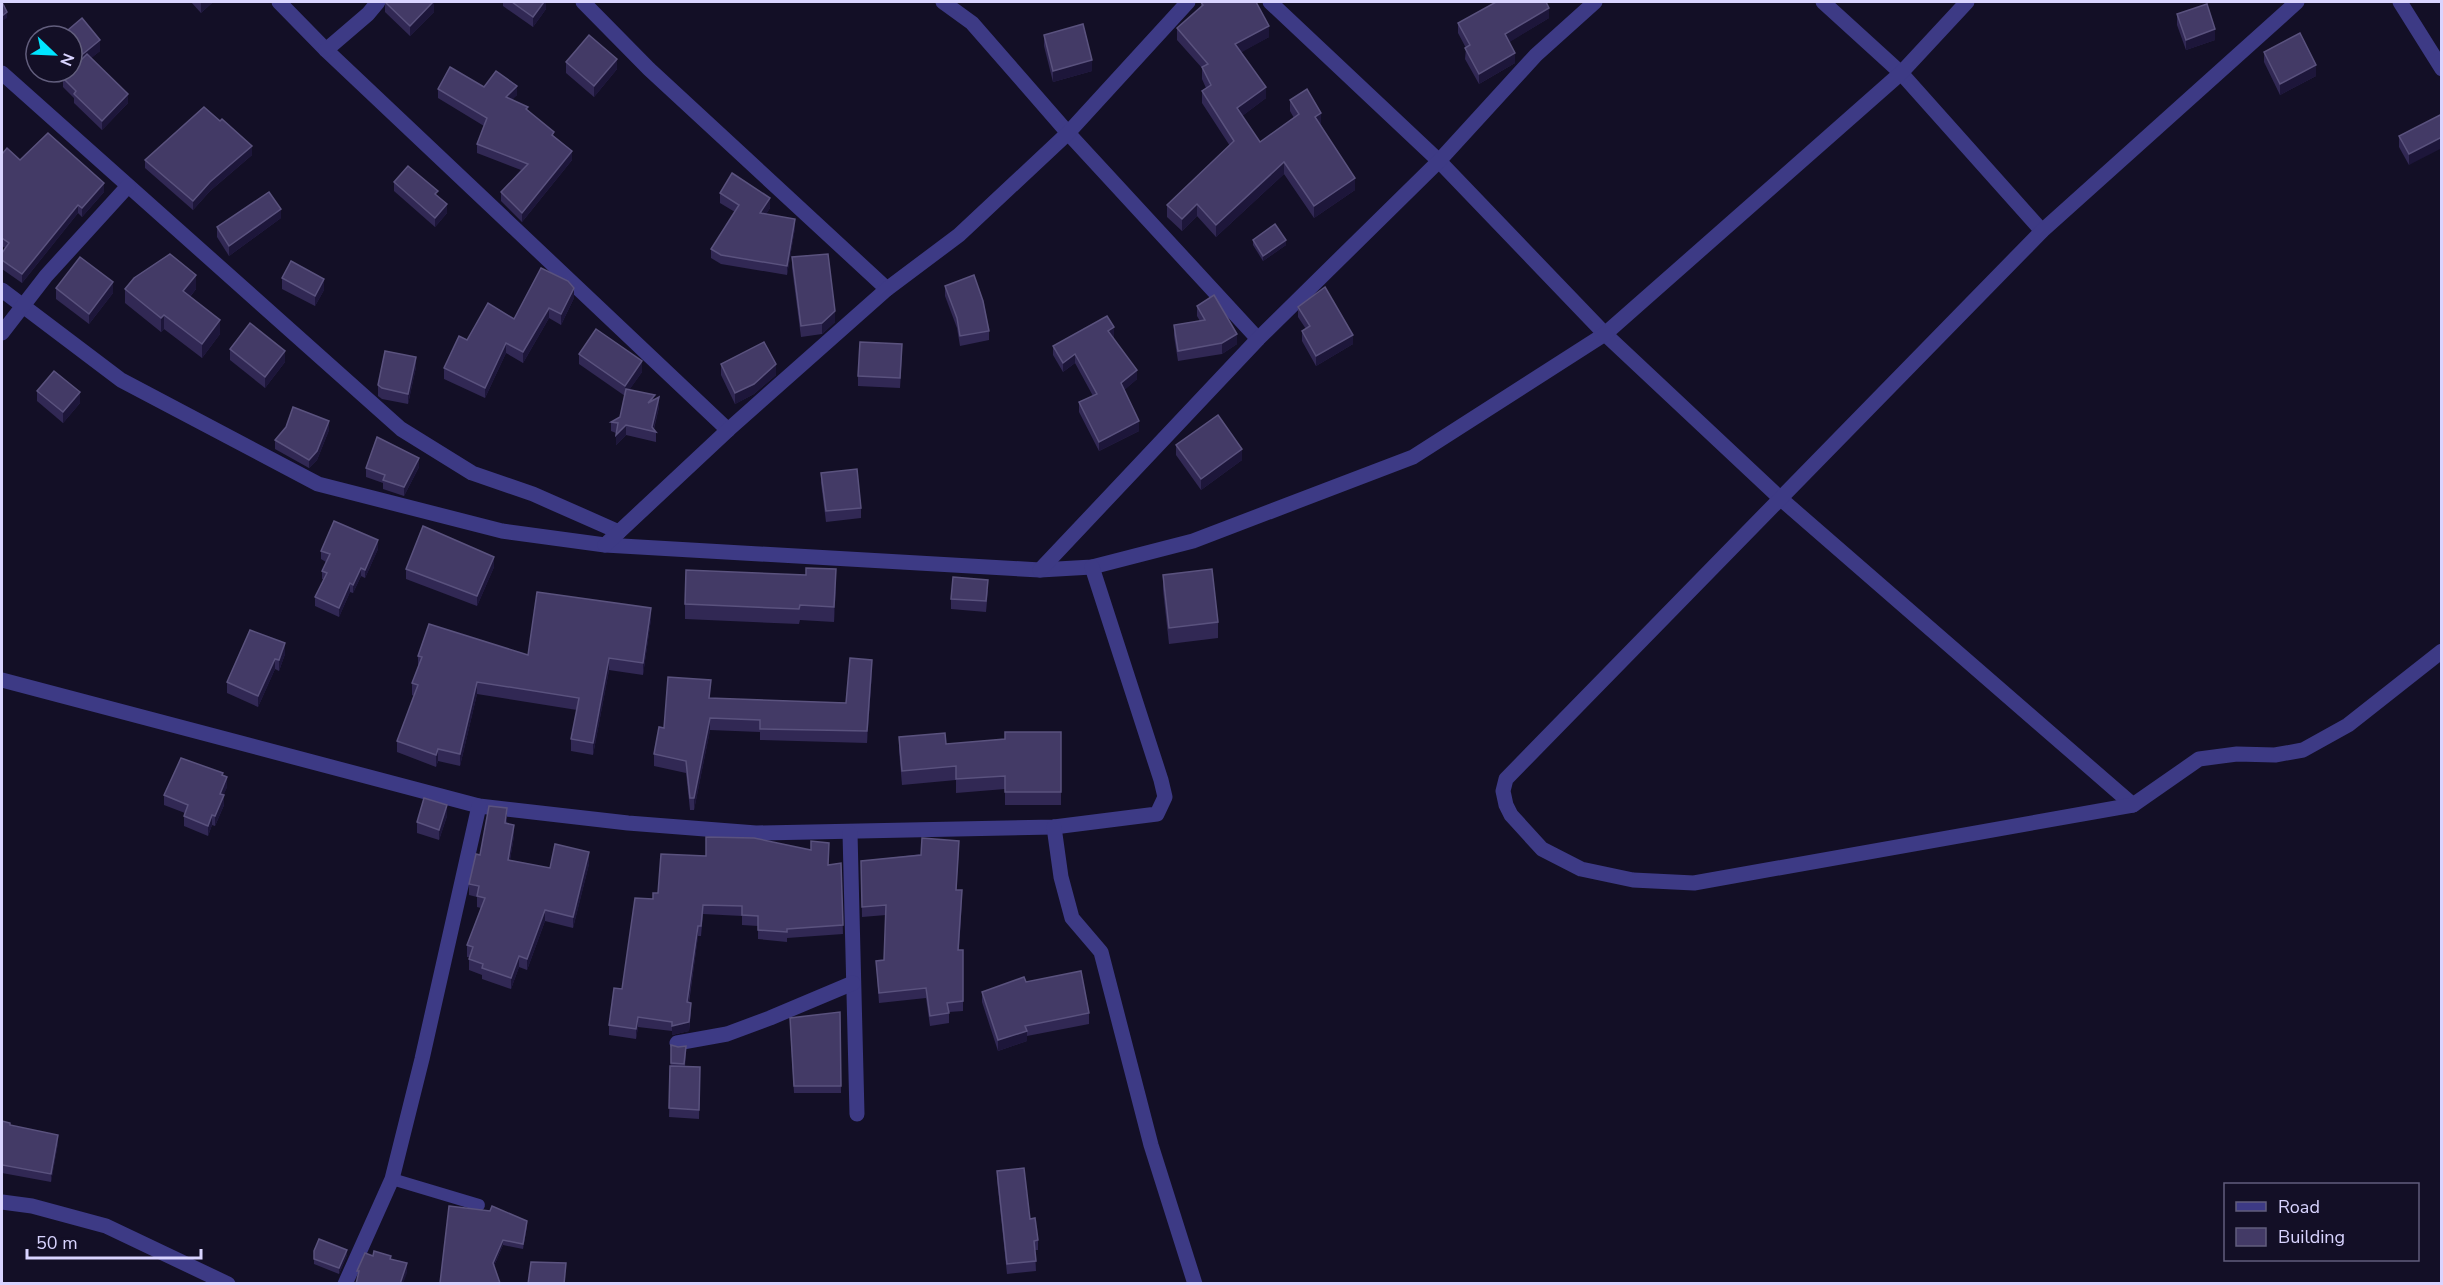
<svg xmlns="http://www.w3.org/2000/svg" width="2443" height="1285" font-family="'Nunito Sans',sans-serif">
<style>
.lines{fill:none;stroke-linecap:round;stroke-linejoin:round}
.lane{stroke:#3d3a85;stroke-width:12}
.street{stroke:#3d3a85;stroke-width:15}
.wall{fill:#312854}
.shaded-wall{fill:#1d163a}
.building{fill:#433a66;stroke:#5a527e;stroke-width:1.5}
</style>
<rect width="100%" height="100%" fill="#130f26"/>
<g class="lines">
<path class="lane" d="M392 1179 479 1205"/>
<g class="street">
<path d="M279 2 326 50 728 430"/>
<path d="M583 2 649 69 887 289"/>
<path d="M943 2 972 23 1068 133 1258 339"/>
<path d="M1270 2 1439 161 1605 334 1781 499 2133 805"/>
<path d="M1823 2 1901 73 2042 231"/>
<path d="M2297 2 2042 231 1506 779 1503 791 1506 805 1511 815 1542 849 1581 869 1633 880 1694 883 2133 805 2199 759 2237 754 2275 755 2303 750 2348 725 2442 651"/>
<path d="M2400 2 2442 69"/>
<path d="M326 50 368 14 378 2"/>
<path d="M2 73 401 429 472 473 533 494 619 532"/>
<path d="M2 290 121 380 318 484 502 531 605 545 1040 570 1092 567 1193 541 1413 457 1605 334 1901 73 1967 2"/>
<path d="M2 333 46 276 128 186"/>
<path d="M605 545 728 430 887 289 959 235 1068 133 1188 2"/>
<path d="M1040 570 1258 339 1439 161 1536 55 1595 2"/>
<path d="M2 680 479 806 628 823 756 833 1054 827 1157 814 1165 797 1161 780 1092 567"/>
<path d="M1054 827 1061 877 1072 918 1101 952 1151 1145 1195 1284"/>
<path d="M850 833 857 1114"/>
<path d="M677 1043 727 1034 770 1018 853 983"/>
<path d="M2 1202 32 1206 106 1226 228 1284"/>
<path d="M345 1284 392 1179 422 1059 479 806"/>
</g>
</g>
<g class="wall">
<path d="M191 2H213L201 13Z"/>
<path d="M385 2 434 12 410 36 385 12Z"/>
<path d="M503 2H546V9L533 27 503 6Z"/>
<path d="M1201 2 1269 37 1241 52 1266 98 1242 116 1260 142 1294 118 1290 111V100L1321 125 1355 190 1314 218 1284 174 1216 237 1197 216 1182 231 1167 217V205L1230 146 1202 103V91L1206 88 1202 79V68L1177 40V28L1201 7Z"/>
<path d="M2177 14 2215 40 2186 50 2177 25Z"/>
<path d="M1549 18 1509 42 1515 63 1479 84 1465 59 1466 48 1458 33V23Z"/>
<path d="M1044 35 1092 71 1053 82 1044 46Z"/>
<path d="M72 36 100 51 91 58 128 103 102 130 74 103V98L63 87V78L76 66 72 61Z"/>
<path d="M2264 52 2316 76 2280 95 2264 62Z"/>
<path d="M566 62 617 69 594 97 566 73Z"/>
<path d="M484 87 517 95 512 99 528 110 554 136 572 160 522 222 501 201V192L521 170 477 153V144L484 126 438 98V89Z"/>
<path d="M2442 114 2409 165 2399 147V136Z"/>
<path d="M2 154 20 160 104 192 82 217 78 213 22 283 2 269V253L5 248 2 246Z"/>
<path d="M252 155 210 191 193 210 145 168V160Z"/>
<path d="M394 182 447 213 435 227 394 191Z"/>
<path d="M720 193 770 208 766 214 795 228 787 275 721 264 711 258V249L735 212 720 203Z"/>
<path d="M281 218 229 256 217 237V227Z"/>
<path d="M1253 240 1286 245 1263 261 1253 245Z"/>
<path d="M792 257 835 322 822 334 801 337 792 268Z"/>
<path d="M282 278 324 290 315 306 282 289Z"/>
<path d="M945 286 989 331V340L960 346 957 328 945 296Z"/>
<path d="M56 288 113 293 89 324 56 299Z"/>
<path d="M125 289H196L190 297 220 334 202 358 164 329 161 332 125 303Z"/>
<path d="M574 298 561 325 549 318 523 363 506 353 485 398 444 379V368L467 340 514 319Z"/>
<path d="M1197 306 1237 344 1222 354 1178 361 1174 336V325L1200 321 1197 316Z"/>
<path d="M1298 307 1353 344 1316 366 1302 341V331L1306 329 1298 317Z"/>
<path d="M1114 336 1113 337 1137 379 1124 390 1139 431 1099 451 1079 412V402L1093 396 1075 363 1063 372 1053 355V346Z"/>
<path d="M230 349 285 362 265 388 230 360Z"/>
<path d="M579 354 642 372 629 390 655 399 659 407 654 429 656 432V442L626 435 616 445V433L611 431V422L620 417 625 396 579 364Z"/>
<path d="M902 355 900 388 858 386V376Z"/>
<path d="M721 364 776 375 754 394 735 404 721 375Z"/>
<path d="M416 367 408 404 382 399 378 396V385Z"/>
<path d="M37 391 80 403 63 423 37 401Z"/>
<path d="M329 430 317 460 309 468 275 449V440Z"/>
<path d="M1176 445 1242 460 1201 490 1176 455Z"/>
<path d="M419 467 404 496 383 489V483L366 477V468Z"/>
<path d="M821 473 861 508V518L826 522 821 483Z"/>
<path d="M378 549 365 578 361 576 353 593 350 592 339 617 315 606V597L324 580 322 579V571L326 562 321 559V551Z"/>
<path d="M494 567 477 606 406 579V569Z"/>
<path d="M1163 575 1218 622V638L1169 644 1163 590Z"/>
<path d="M836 584 834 622 800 620 799 624 685 619V604Z"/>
<path d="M988 590 986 612 951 609V599Z"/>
<path d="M651 619 643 675 609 670 593 755 571 751V739L577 710 477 694 460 766 438 761 436 767 397 752V741L414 696 412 695V683L418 667V656L528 655Z"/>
<path d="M285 654 279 671 275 669 258 707 227 693V682Z"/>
<path d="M872 672 867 743 760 740V732L710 730 694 810H690L686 773 654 766V754L710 698 846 703Z"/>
<path d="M1061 732V805H1005V789L956 793V780L902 785 899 750V737L946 744 1005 739Z"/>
<path d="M223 776 227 787 223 795 224 805 215 826 212 825 208 836 184 826V816L185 813 164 805V795Z"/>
<path d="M447 816 439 840 417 833V822Z"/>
<path d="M507 819V823L514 836 510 860 550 868 589 864 573 928 545 921 527 970 519 967 511 989 482 979V975L469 970V957H467V945L481 908 477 907V897L469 895V884L480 855Z"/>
<path d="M811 850 829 852 828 865 841 863 843 934 787 938V942L758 939V926L742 925V916L703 914 701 936H698L689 1003 691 1012 689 1031 672 1035V1031L638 1027 636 1039 609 1035V1025L622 989 653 899 658 893 706 856Z"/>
<path d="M959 850 956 890 962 900 959 950H963V1011L949 1012V1023L930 1026 926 998 879 1003 876 961 884 960 886 915 862 917 861 861Z"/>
<path d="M1026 982 1089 1013V1024L1027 1036V1041L998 1051 982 1002V992Z"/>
<path d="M840 1012 841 1093H794L790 1025Z"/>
<path d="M671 1045 686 1051 685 1067H700L699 1119 669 1117Z"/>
<path d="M2 1121 10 1125 58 1143 51 1182 2 1173Z"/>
<path d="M997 1171 1030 1219 1038 1240V1250H1035L1036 1271 1007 1274 997 1180Z"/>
<path d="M449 1206 527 1226 523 1249 503 1245 494 1266 500 1284Z"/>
<path d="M314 1251 347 1255 339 1274 314 1264Z"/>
</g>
<g class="shaded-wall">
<path d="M201 2H213L201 13Z"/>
<path d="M434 2V12L410 36V26Z"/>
<path d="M544 2H546V9L533 27V17Z"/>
<path d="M1549 8V18L1505 45V34Z"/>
<path d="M7 12V18L2 21V16Z"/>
<path d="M1269 26V37L1235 56V44Z"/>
<path d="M2215 29V40L2186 50V40Z"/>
<path d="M100 40V51L78 69V58Z"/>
<path d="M1515 53V63L1479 84V74Z"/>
<path d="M617 59V69L594 97V86Z"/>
<path d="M1092 60V71L1053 82V71Z"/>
<path d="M2316 65V76L2280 95V84Z"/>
<path d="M517 86V95L506 106V97Z"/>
<path d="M1266 87V98L1237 120V108Z"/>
<path d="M128 94V103L102 130V121Z"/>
<path d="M1321 113V125L1315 129V117Z"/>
<path d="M2442 137V148L2409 165V154Z"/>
<path d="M252 146V155L210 191 193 210V201L210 182Z"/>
<path d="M572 151V160L522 222V213Z"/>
<path d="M1284 162V174L1216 237V225Z"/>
<path d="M1355 178V190L1314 218V206Z"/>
<path d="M104 183V192L82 217V208Z"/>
<path d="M770 198V208L760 223V213Z"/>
<path d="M447 204V213L435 227V218Z"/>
<path d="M1197 204V216L1182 231V219Z"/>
<path d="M78 205V213L22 283V274Z"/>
<path d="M281 209V218L229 256V246Z"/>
<path d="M795 219V228L787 275V266Z"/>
<path d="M1286 240V245L1263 261V256Z"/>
<path d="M196 275V289L183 305V291Z"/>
<path d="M324 279V290L315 306V296Z"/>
<path d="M113 282V293L89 324V314Z"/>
<path d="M574 288V298L561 325V314Z"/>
<path d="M3 304V316L2 318V306Z"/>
<path d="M549 308V318L523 363V352Z"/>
<path d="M835 311V322L822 334V323Z"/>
<path d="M164 315V329L161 332V318Z"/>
<path d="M220 320V334L202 358V344Z"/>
<path d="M1114 327V336L1108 340V331Z"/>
<path d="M1237 334V344L1222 354V343Z"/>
<path d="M1353 335V344L1316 366V356Z"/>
<path d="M506 343V353L485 398V388Z"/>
<path d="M285 351V362L265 388V377Z"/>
<path d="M1075 354V363L1063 372V363Z"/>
<path d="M416 357V367L408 404V394Z"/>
<path d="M642 361V372L625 396V386Z"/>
<path d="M776 364V375L754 394 735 404V393Z"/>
<path d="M1137 370V379L1121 393V383Z"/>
<path d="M80 392V403L63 423V412Z"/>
<path d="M659 397V407L653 431 652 427Z"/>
<path d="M329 421V430L317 460 309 468V460Z"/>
<path d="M1139 421V431L1099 451V442Z"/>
<path d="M626 425V435L616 445V435Z"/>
<path d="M1242 449V460L1201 490V479Z"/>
<path d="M419 458V467L404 496V487Z"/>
<path d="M378 540V549L365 578V570Z"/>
<path d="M494 557V567L477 606V596Z"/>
<path d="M361 568V576L353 593V585Z"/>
<path d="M836 569V584L834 622V607Z"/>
<path d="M350 583V592L339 617V608Z"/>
<path d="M651 608V619L643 675V663Z"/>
<path d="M285 643V654L279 671V660Z"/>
<path d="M609 658V670L593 755V743Z"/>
<path d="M275 659V669L258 707V696Z"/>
<path d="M872 660V672L867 743V731Z"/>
<path d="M477 682V694L460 766V754Z"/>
<path d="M710 718V730L694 810V798Z"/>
<path d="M438 749V761L436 767V755Z"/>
<path d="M227 777V787L220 804V794Z"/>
<path d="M224 795V805L215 826V816Z"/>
<path d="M447 805V816L439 840V830Z"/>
<path d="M507 808V819L505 834V823Z"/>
<path d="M212 815V825L208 836V826Z"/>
<path d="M514 825V836L508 871V860Z"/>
<path d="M589 852V864L573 928V917Z"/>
<path d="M545 910V921L527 970V959Z"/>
<path d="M698 926V936L687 1012V1002Z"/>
<path d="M519 956V967L511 989V978Z"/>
<path d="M691 1003 689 1031 672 1035V1026Z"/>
<path d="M638 1017V1027L636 1039V1029Z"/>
<path d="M1027 1031V1041L998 1051V1040Z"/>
<path d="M58 1135V1143L51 1182V1174Z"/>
<path d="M527 1221V1226L523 1249V1244Z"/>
<path d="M503 1240V1245L493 1268V1263Z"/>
<path d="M347 1250V1255L339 1274V1268Z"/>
<path d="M407 1263V1273L403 1284H400Z"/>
</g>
<g class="building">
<path d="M2 2 7 12 2 16Z"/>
<path d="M385 2H433L410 26Z"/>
<path d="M512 2H544L533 17Z"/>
<path d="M1201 2H1256L1269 26 1235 44 1266 87 1237 108 1260 142 1299 114 1290 100 1307 89 1321 113 1315 117 1355 178 1314 206 1284 162 1216 225 1197 204 1182 219 1167 205 1234 141 1202 91 1211 85 1202 67 1208 64 1177 28 1203 5Z"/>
<path d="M1496 2H1546L1549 8 1505 34 1515 53 1479 74 1465 48 1470 45 1458 23Z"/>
<path d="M2207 4 2215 29 2186 40 2177 14Z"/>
<path d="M82 18 100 40 78 58 72 51V36H61Z"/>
<path d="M1083 24 1092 60 1053 71 1044 35Z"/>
<path d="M2300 33 2316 65 2280 84 2264 52Z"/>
<path d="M589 35 617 59 594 86 566 62Z"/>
<path d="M87 54 128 94 102 121 74 94 76 91 63 78 69 72H72V69Z"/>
<path d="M450 67 484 87 496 71 517 86 506 97 528 107 526 109 554 132 552 135 572 151 522 213 501 192 528 164 477 144 487 118 438 89Z"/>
<path d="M204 107 220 121 222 119 252 146 210 182 193 201 145 160Z"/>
<path d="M2442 114V137L2409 154 2399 136Z"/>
<path d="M48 133 104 183 82 208 78 205 22 274 2 260V253L9 243 2 238V154L7 148 20 160Z"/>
<path d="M408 166 438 191 435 194 447 204 435 218 394 182Z"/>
<path d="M732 173 770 198 760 213 795 219 787 266 721 255 711 249 739 205 720 193Z"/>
<path d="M269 192 281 209 229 246 217 227Z"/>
<path d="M1275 224 1286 240 1263 256 1253 240Z"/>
<path d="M170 254 196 275 183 291 220 320 202 344 164 315 161 318 125 289 134 278Z"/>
<path d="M828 254 835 311 822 323 801 326 792 257Z"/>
<path d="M80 257 113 282 89 314 56 288Z"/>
<path d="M291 261 324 279 315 296 282 278Z"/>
<path d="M541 268 568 281 574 288 561 314 549 308 523 352 506 343 485 388 444 368 459 336 467 340 488 303 514 319Z"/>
<path d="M974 275 983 301 989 331 960 336 957 318 945 286Z"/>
<path d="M1325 287 1353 335 1316 356 1302 331 1310 326 1298 307Z"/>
<path d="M1214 295 1237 334 1222 343 1178 351 1174 325 1205 320 1197 306Z"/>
<path d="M1107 316 1114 327 1108 331 1137 370 1121 383 1139 421 1099 442 1079 402 1097 394 1075 354 1063 363 1053 346Z"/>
<path d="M250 323 285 351 265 377 230 349Z"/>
<path d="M596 329 642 361 625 386 579 354Z"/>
<path d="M764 342 776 364 754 384 735 393 721 364Z"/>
<path d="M860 342 902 344 900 378 858 376Z"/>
<path d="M385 351 416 357 408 394 382 388 378 385Z"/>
<path d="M54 371 80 392 63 412 37 391Z"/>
<path d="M626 389 655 395 648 403 659 397 652 427 656 432 626 425 616 435 618 423 611 422 620 417Z"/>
<path d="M293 407 329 421 317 451 309 460 275 440 286 427Z"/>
<path d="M1218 415 1242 449 1201 479 1176 445Z"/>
<path d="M377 437 419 458 404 487 383 480 385 475 366 468Z"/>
<path d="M857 469 861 508 826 511 821 473Z"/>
<path d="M334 521 378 540 365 570 361 568 353 585 350 583 339 608 315 597 327 573 322 571 330 554 321 551Z"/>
<path d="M423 526 494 557 477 596 406 569Z"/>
<path d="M806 568 836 569 834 607 800 605 799 609 685 604 686 570 806 575Z"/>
<path d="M1212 569 1218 622 1169 628 1163 575Z"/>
<path d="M953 577 988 580 986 601 951 599Z"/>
<path d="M537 592 651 608 643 663 609 658 593 743 571 739 579 698 477 682 460 754 438 749 436 755 397 741 418 685 412 683 422 657 418 656 429 624 528 655Z"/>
<path d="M250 630 285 643 279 660 275 659 258 696 227 682Z"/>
<path d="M850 658 872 660 867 731 760 729V720L710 718 694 798H690L686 761 654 754 659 727 664 728 668 677 711 680 709 698 846 703Z"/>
<path d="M1005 732H1061V792H1005V776L956 779V766L902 771 899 737 945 733 946 744 1005 739Z"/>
<path d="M181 758 223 773 222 775 227 777 220 794 224 795 215 816 212 815 208 826 184 816 188 805 164 795Z"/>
<path d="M424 798 447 805 439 830 417 822Z"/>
<path d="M489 806 507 808 505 823 514 825 508 860 550 868 555 844 589 852 573 917 545 910 527 959 519 956 511 978 482 968 483 964 469 959 473 947 467 945 485 898 477 896 479 886 469 884 476 854 480 855Z"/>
<path d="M706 837 754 838 811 850V841L829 843 828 865 841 863 843 925 787 929V932L758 930V916L742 915V906L703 905 701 926H698L687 1002 691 1003 689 1022 672 1026V1022L638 1017 636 1029 609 1025 614 988 622 989 635 898 653 899V893H658L661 854 706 856Z"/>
<path d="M922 838 959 841 956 890H962L958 950H963V1001L947 1003 949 1013 930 1016 926 988 879 993 876 961 884 960 886 905 862 907 861 861 921 855Z"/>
<path d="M1081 971 1089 1013 1025 1026 1027 1031 998 1040 982 992 1024 977 1026 982Z"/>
<path d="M840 1012 841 1086H794L790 1018Z"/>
<path d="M671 1045 678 1047 686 1046 684 1064 671 1063Z"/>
<path d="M670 1066 700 1067 699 1110 669 1108Z"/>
<path d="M2 1121 10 1123V1125L58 1135 51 1174 2 1165Z"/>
<path d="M1024 1168 1030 1219 1035 1218 1038 1240 1034 1241 1036 1261 1007 1264 997 1171Z"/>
<path d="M449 1206 490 1211 492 1206 527 1221 523 1244 503 1240 493 1263 500 1283 498 1284 440 1283Z"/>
<path d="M319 1239 347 1250 339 1268 314 1259V1251Z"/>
<path d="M374 1251 391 1256 390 1259 407 1263 400 1284H356L359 1271H357L365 1253 373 1256Z"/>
<path d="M531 1262 566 1263 564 1284H528Z"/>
</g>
<rect width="2443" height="1285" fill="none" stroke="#d9d4ff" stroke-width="6"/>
<rect x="2224" y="1183" width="195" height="78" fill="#130f26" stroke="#625e7d" stroke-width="1.5"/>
<rect x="2236" y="1202" width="30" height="9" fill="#3d3a85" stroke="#625e7d" stroke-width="1.5"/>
<text x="2278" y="1213" font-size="18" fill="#d9d4ff">Road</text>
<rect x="2236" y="1228" width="30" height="18" fill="#433a66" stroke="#625e7d" stroke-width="1.5"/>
<text x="2278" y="1243" font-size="18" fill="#d9d4ff">Building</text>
<g transform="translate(54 54) rotate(113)"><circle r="28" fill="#130f26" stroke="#625e7d" stroke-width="1.5"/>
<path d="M0-4.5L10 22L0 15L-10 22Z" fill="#00e5ff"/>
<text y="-9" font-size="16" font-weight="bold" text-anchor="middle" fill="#d9d4ff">N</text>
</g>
<path d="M27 1249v9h174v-9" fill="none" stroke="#d9d4ff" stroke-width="3"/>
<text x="36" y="1249" font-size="18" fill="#d9d4ff" stroke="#130f26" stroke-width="4.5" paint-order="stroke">50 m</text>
</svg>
